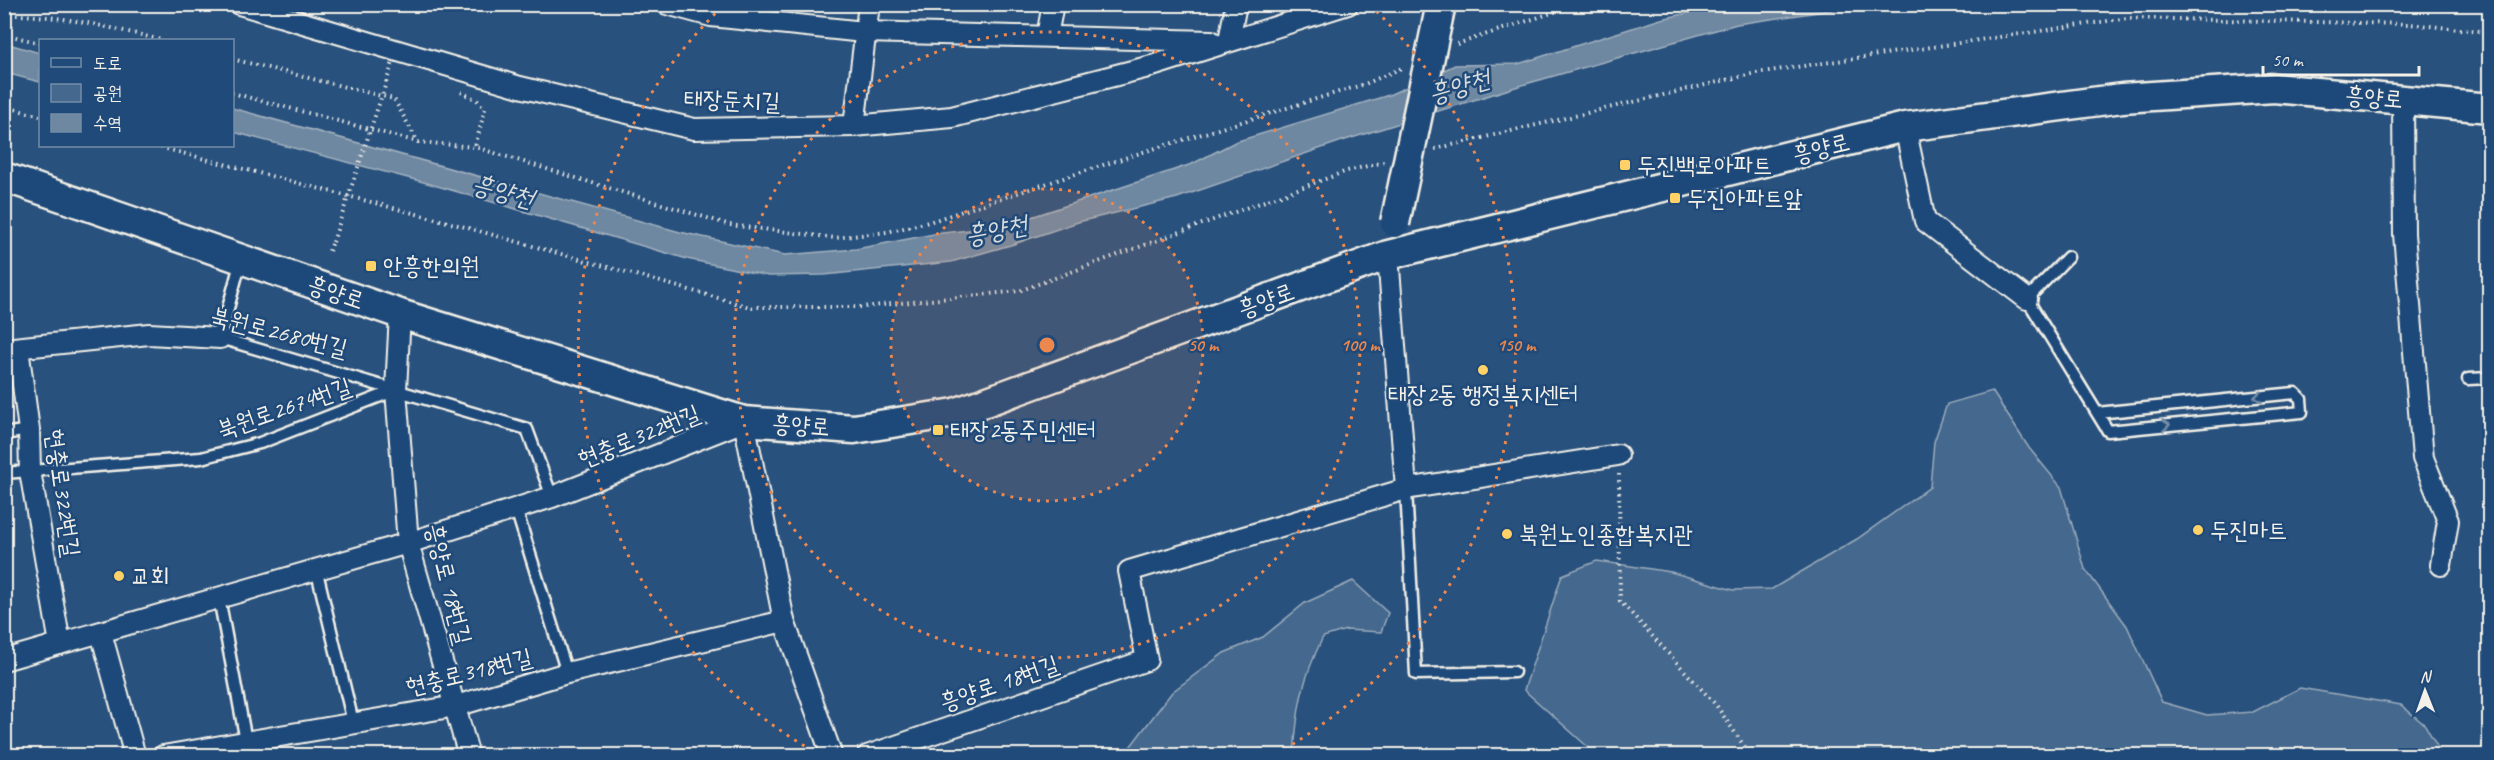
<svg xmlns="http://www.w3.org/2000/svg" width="2494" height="760" font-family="Caveat,'Poor Story',sans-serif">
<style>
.green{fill:#45688e;stroke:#9cacbb;stroke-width:1.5}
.water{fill:#6e88a2;stroke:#a4b2be;stroke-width:1.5}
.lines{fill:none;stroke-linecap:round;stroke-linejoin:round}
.lane-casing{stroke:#f4f1e8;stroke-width:15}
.street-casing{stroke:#f4f1e8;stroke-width:24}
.secondary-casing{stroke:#f4f1e8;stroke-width:33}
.path{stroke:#f4f1e8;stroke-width:4;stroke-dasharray:1.5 4.5;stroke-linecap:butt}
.lane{stroke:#1f4a7a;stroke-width:10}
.street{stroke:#1f4a7a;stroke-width:20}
.secondary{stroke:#1f4a7a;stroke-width:28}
.secondary-bridge-casing{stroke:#f4f1e8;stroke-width:33;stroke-linecap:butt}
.path-bridge{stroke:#f4f1e8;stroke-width:4;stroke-dasharray:1.5 4.5;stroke-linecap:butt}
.secondary-bridge{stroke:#1f4a7a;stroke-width:28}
.oneway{stroke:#748da6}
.ring{fill:none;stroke:#ec874e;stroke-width:3;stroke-dasharray:3 6}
.poi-dot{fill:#ffd166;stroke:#1f4a7a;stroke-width:2}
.labels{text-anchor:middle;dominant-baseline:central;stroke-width:5;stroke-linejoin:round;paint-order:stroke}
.street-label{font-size:24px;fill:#f4f1e8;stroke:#1f4a7a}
.poi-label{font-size:24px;fill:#f4f1e8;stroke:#1f4a7a;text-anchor:start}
.water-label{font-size:26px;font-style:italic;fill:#d9dcda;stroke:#1f4a7a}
.centre{fill:#ec874e;stroke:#1f4a7a;stroke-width:3}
.ring-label{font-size:18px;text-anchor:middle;font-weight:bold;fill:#ec874e;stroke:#1f4a7a;stroke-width:5;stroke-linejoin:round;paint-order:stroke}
</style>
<rect width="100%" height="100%" fill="#28517e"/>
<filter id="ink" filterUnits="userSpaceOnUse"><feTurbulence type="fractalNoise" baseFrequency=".0167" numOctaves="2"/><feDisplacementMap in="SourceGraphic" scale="12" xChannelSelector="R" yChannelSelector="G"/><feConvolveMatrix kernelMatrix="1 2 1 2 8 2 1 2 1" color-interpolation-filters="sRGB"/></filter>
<g filter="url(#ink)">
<g class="green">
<path d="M1992 391 2029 448 2061 487 2085 569 2127 626 2162 702 2207 715 2253 712 2300 688 2401 705 2425 725 2442 755H1597L1524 690 1562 575 1597 561 1671 572 1733 590 1772 589 1857 539 1930 487 1934 442 1947 404Z"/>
<path d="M1353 581 1388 613 1381 632 1346 630 1323 637C1302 680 1297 708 1294 755H1124L1172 692 1224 653 1263 637 1305 603Z"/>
</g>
<g class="water">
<path d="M1725 5H1866L1737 24 1522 85 1342 141 1177 198 1078 222 1014 244 951 262 824 275 768 276 687 259 427 183 233 132 232 108 680 232 785 255 856 249 934 234 1004 226 1192 164 1235 142 1389 95 1455 65 1518 64 1661 19Z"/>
<path d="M5 43 40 53V82L5 73Z"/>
</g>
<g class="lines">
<g class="lane-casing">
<g id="lane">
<path d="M2068 257 2027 299 2108 431 2302 412 2301 399 2295 393 2097 413"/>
<path d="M241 260 220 338 527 429 552 497"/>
<path d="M2468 379 2490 378"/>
<path d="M4 434 29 430"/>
<path d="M4 473 201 458 260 443 396 390"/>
<path d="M1406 489 1416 674 1514 672"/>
<path d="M516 509 567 673"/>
<path d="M316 568 353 722"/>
<path d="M219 598 246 741"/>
</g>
</g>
<g class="street-casing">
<g id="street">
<path d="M239 4 520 87 694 129 854 126 952 117 1152 66 1348 4"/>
<path d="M667 4 711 16 864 32 1211 41"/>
<path d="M1047 36 1053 4"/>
<path d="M1229 41 1236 4"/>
<path d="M2403 99 2404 234 2423 458 2448 521 2441 565"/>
<path d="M854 126 869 4"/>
<path d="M1905 127 1925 221 2027 299"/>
<path d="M400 314 396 390 408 543 469 756"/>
<path d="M18 348 29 430 30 471 60 644"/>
<path d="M4 349 149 334 220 338"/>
<path d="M1406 489 1618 455"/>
<path d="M101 633 135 756"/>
<path d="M4 660 408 543 552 497 744 421 784 621 832 756"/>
<path d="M163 756 456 706 567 673 784 621"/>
<path d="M867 756 1147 660 1129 571 1406 489 1388 255"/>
</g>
</g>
<g class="secondary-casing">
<path id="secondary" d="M4 177 400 314 744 421 854 429 955 413 1388 255 1905 127 2122 98 2274 88 2490 108"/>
</g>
<g class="path">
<path d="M4 15C58 14 109 27 161 40"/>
<path d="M4 34 40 43"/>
<path d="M1457 44 1579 4"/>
<path d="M232 59 394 99 418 142 475 147 730 225 835 238 887 232 929 222 1140 153 1365 84 1404 67"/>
<path d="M461 92 477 100 485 109 475 147"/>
<path d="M232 93 418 142"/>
<path d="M4 106 40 116"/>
<path d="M155 146 440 220 750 307H862L1019 291 1347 171 1384 162"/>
<path d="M1435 149 1756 73 2128 18 2409 24 2490 32"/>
<path d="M329 251 333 242"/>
<path d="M1619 474 1620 601 1716 705 1751 756"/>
</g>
<use href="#lane" class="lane"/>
<use href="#street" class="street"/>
<use href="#secondary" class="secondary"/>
<g class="secondary-bridge-casing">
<path id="secondary-bridge" d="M1395 223 1441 4"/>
</g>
<path class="path-bridge" d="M333 242 393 62"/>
<use href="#secondary-bridge" class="secondary-bridge"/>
</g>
<defs><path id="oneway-chevron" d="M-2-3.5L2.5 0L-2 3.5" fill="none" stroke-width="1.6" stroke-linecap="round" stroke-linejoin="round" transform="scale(1.5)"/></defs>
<g class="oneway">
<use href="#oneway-chevron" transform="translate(2258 397) rotate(174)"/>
<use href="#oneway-chevron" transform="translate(2166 425) rotate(-6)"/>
</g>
</g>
<circle cx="1047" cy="345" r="156" fill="#ec874e" fill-opacity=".12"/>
<g class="ring">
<circle cx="1047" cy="345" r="156"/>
<circle cx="1047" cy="345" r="313"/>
<path d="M820 755A469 469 0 0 1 724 5M1370 5A469 469 0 0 1 1274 755"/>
</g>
<g class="poi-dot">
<rect x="1619" y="159" width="12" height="12" rx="3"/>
<rect x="1669" y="192" width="12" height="12" rx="3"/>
<rect x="365" y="260" width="12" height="12" rx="3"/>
<circle cx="1483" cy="370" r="6"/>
<rect x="932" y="424" width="12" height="12" rx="3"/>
<circle cx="2198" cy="530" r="6"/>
<circle cx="1507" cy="534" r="6"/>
<circle cx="119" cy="576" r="6"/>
</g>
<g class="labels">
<g class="street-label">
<text transform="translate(2374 97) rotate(5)">흥양로</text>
<text transform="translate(732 100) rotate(2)">태장둔치길</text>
<text transform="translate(1821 148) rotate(-14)">흥양로</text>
<text transform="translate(336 292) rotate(19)">흥양로</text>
<text transform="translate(1266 300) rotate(-20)">흥양로</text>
<text transform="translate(279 332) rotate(14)">북원로2680번길</text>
<text transform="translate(284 408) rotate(-19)">북원로2674번길</text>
<text transform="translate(801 425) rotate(4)">흥양로</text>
<text transform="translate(639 436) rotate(-22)">현충로322번길</text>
<text transform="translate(63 493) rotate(82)">현충로322번길</text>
<text transform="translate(449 584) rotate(76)">흥양로 18번길</text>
<text transform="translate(469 672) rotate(-14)">현충로318번길</text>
<text transform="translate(999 683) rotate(-19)">흥양로 18번길</text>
</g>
<g class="poi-label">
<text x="1637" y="165">두진백로아파트</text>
<text x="1687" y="198">두진아파트앞</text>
<text x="383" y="266">안흥한의원</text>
<text x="1483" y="394" text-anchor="middle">태장2동 행정복지센터</text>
<text x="950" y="430">태장2동주민센터</text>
<text x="2210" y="530">두진마트</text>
<text x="1519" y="534">북원노인종합복지관</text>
<text x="131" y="576">교회</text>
</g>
<g class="water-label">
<text transform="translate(1459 86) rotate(-16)">흥양천</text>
<text transform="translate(503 191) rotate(15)">흥양천</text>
<text transform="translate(996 230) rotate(-11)">흥양천</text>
</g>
</g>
<circle cx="1047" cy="345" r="9" class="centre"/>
<g class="ring-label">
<text x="1203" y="351">50 m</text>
<text x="1360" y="351">100 m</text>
<text x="1516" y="351">150 m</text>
</g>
<rect width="2494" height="760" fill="none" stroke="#1f4a7a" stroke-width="24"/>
<rect x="12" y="12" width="2470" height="736" fill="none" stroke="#f4f1e8" stroke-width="2" filter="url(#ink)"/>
<rect x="39" y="39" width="195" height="108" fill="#1f4a7a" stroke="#748da6" stroke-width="1.5"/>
<rect x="51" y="58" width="30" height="9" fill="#1f4a7a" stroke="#748da6" stroke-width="1.5"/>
<text x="93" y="69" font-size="18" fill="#f4f1e8">도로</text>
<rect x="51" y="84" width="30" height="18" fill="#45688e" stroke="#748da6" stroke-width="1.5"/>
<text x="93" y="99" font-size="18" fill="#f4f1e8">공원</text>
<rect x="51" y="114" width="30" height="18" fill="#6e88a2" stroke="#748da6" stroke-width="1.5"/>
<text x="93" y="129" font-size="18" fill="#f4f1e8">수역</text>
<g transform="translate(2425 691) rotate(359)" stroke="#1f4a7a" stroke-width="4.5" paint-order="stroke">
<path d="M0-4.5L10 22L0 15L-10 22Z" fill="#f4f1e8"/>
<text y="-9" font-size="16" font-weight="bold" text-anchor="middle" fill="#f4f1e8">N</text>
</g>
<path d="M2263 66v9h156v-9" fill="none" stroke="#f4f1e8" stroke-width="3"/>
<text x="2272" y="66" font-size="18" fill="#f4f1e8" stroke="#1f4a7a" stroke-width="4.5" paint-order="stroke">50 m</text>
</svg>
